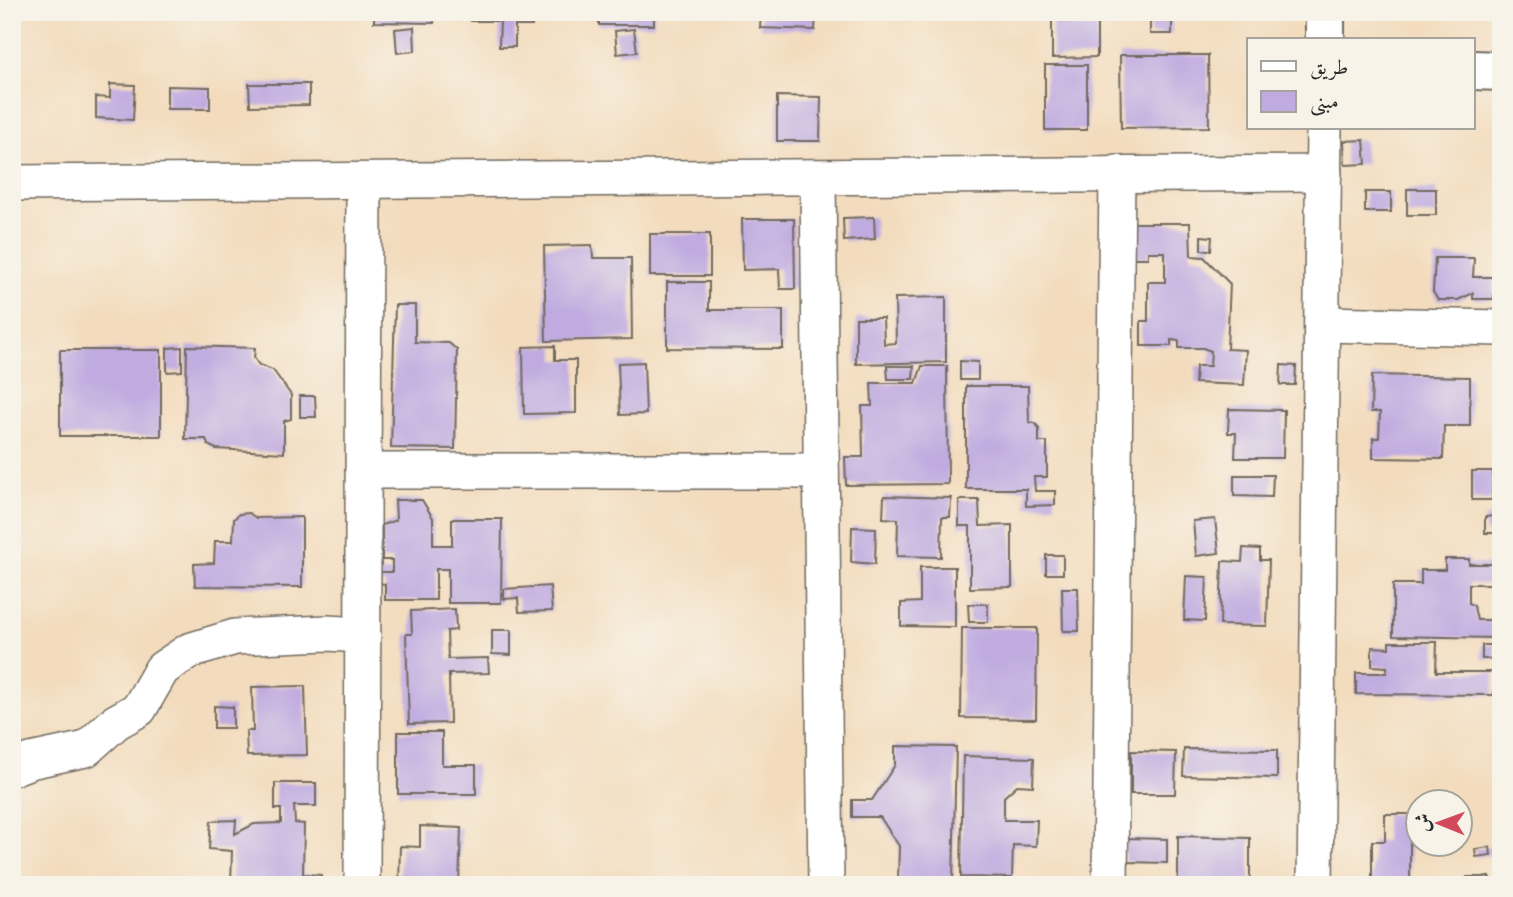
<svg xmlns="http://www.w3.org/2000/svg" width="1513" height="897" font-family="Alegreya,Amiri,serif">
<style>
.building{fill:#bfabe0}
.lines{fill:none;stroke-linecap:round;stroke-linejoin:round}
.minor-casing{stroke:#71695e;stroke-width:38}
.tertiary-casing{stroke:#71695e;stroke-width:42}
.minor{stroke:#fff;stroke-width:35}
.tertiary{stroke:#fff;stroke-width:38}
</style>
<rect width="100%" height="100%" fill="#f7f3e8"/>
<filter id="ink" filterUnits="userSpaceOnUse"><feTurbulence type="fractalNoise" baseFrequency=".0143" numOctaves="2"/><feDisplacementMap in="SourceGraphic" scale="14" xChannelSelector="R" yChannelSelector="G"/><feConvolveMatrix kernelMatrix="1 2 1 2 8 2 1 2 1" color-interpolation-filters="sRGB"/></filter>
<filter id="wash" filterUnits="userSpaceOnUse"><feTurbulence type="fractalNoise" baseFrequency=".00686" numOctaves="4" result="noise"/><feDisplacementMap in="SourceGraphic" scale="28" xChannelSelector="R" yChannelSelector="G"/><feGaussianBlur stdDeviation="1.57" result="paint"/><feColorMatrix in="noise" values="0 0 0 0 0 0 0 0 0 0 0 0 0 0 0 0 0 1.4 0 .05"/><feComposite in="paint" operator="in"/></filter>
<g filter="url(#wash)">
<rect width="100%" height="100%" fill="#f3dcbd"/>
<g id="blocks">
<g class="building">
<path d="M374 12H434V23L374 22Z"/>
<path d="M472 12H532V26H515V47H499L500 21H471Z"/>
<rect x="599" y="12" width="55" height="13"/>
<path d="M761 12H816L815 30 760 28Z"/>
<path d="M1019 12H1097V57L1052 58V17L1019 18Z"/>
<rect x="1150" y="12" width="22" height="22"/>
<path d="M414 27 415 51 397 53 395 29Z"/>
<path d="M634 29 637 52 617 54 615 31Z"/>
<path d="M1120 55H1208L1209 127 1121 128Z"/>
<rect x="1045" y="65" width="42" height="65"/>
<path d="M110 84 135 85 133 120 96 118V97L110 98Z"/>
<path d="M249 84H309V105L250 106Z"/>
<path d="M167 86 210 87V109H167Z"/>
<path d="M777 96 821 97 820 141H777Z"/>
<path d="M1364 140 1366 164 1345 165 1344 141Z"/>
<rect x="1407" y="189" width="29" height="26"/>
<rect x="1365" y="192" width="26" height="20"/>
<path d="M874 217 875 239 844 241 843 218Z"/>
<path d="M742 219H794L795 289H780L779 269 743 270Z"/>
<path d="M1134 223H1190L1191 256 1204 257 1230 284 1227 349 1246 350 1244 385 1195 383 1196 366H1210L1211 351 1203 348H1179V341L1171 340V346H1141V321H1148V282H1165V252H1148V258H1134Z"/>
<rect x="650" y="234" width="60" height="42"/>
<path d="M1201 236 1212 237 1211 250H1201Z"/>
<path d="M592 245 593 258H631L632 339 546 341 544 246Z"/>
<path d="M1435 258H1474L1473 277H1494V299H1473V293L1458 300H1438L1433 292Z"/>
<path d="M667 282H709V310H783V349L667 348Z"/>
<path d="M946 297V362L856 364V318H883L884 344 896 343 895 298Z"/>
<path d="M395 305H415V342L449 343 457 350 455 449 391 448Z"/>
<path d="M187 346 255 348 254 358 259 365 273 370 291 395V419L284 421V453L216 449 208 445 206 439H185Z"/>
<path d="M555 346V360H576V413L524 414 523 347Z"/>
<path d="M182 347V371L167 372V348Z"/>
<rect x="60" y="350" width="101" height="86"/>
<path d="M960 361 978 362V380H960Z"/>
<path d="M644 362 646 414 620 415 618 363Z"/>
<path d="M1281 365 1296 366 1295 385H1280Z"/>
<path d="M887 366H914L913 379H888Z"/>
<path d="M922 366H947L948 484 846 485 845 457H863L862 406H872L871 383H916Z"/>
<path d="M1372 375 1470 377V426H1444L1443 459 1373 458V438H1379L1380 412H1371Z"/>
<path d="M966 386H1028L1029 422 1035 423 1039 428V442H1047V477H1034L1035 491H1055V505L1026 506V489H966Z"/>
<path d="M300 396H315L316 417H300Z"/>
<path d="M1229 409 1284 410 1283 458H1235L1236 433H1228Z"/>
<path d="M1472 471H1493L1492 500H1472Z"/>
<path d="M1234 475H1273L1272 497 1234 496Z"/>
<path d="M884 496 951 498 950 517H942L941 557 897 556 898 519 883 518Z"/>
<path d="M395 500H422L433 518V545H452V519H502L501 603H448V569H436V600H385V584L379 583V572H392V560H382V525L396 520Z"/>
<path d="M959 500H979L980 526 1012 525V587L970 588V526H959Z"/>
<path d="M249 513 256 518 302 517V587L195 586 194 564 214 563 215 541H233L234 519 239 514Z"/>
<path d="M1495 516 1496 533H1485V517Z"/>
<path d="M1215 519 1219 553 1196 556 1193 521Z"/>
<path d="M852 527 876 528 875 564 851 562Z"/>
<path d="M1243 548 1260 549V560H1269L1267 626 1220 625 1222 561 1242 562Z"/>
<rect x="1046" y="555" width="17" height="19"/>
<path d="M1445 559H1469V564H1495V584H1469V603L1474 606 1477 620H1494V638L1393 636V584H1421V570H1445Z"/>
<path d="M920 567H955V627L901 626V603L920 602Z"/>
<path d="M1186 576 1207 577 1205 621 1184 620Z"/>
<path d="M550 586 552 611 519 612 518 598 504 599V589Z"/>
<path d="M1062 588H1078L1079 631H1063Z"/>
<path d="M968 604H988V622H969Z"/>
<path d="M455 609 456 630 447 631 448 659 488 658 489 673 449 674 450 723 409 724 406 634H412L411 611Z"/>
<path d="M962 628H1037L1036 719 961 718Z"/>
<path d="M492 630H511V655L492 654Z"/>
<path d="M1389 642H1437L1436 672H1494V695L1356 694V673H1387V667L1372 666V647L1389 648Z"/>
<rect x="1482" y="645" width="13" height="14"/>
<path d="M305 686 307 755 247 756 246 731H253L252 687Z"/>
<path d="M214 706 233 707V728H214Z"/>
<path d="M398 732H442V765H476V794H398Z"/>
<path d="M895 746 956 747 953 882 898 881 899 846 880 817H852V800H872L895 765Z"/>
<path d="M1184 749 1277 750V778L1183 776Z"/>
<path d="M1131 751 1176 752 1175 794H1131Z"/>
<path d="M963 756 1034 758 1033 786 1017 785 1004 797V820H1037L1036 846 1013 845 1012 878 961 877Z"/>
<path d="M275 783H316V806H294L295 823 304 824 303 874 321 875 319 885H231L232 851 209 849 211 821 236 820 235 834 254 824 281 823V809H275Z"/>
<path d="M1385 814H1418V830H1410V885H1372V841H1385Z"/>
<path d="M420 826 461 828 459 885H399L400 846 420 847Z"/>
<path d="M1178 836 1250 838V881H1178Z"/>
<path d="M1125 838 1167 839V863L1125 862Z"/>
<path d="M1490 847 1491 855 1476 857 1475 849Z"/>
<rect x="1467" y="877" width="23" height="8"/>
</g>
</g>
</g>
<g filter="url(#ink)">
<use href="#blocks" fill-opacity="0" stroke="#71695e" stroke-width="2"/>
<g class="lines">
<g class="minor-casing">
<g id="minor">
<path d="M818 178 826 885"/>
<path d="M12 183 1324 173"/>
<path d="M1322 324 1501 328"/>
<path d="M363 471H821"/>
<path d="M12 768 30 761 86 749 116 722 139 709 162 669 189 651 235 637 327 633 363 635"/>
<path d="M362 885 364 181"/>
<path d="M1110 885 1117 173"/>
<path d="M1315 885 1324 128"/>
</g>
</g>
<g class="tertiary-casing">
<g id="tertiary">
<path d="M1325 40V12"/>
<path d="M1473 70 1501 71"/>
</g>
</g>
<use href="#minor" class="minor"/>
<use href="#tertiary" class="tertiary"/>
</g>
</g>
<rect width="1513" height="897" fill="none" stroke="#f7f3e8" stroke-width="42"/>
<rect x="1247" y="38" width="228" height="91" fill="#f7f3e8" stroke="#a5a39c" stroke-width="2"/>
<rect x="1261" y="61" width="35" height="10" fill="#ffffff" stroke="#a5a39c" stroke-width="2"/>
<text x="1310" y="74" font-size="21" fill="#2b2b2b">طريق</text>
<rect x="1261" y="91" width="35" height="21" fill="#bfabe0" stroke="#a5a39c" stroke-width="2"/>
<text x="1310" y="108" font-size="21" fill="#2b2b2b">مبنى</text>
<g transform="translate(1439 823) rotate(271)"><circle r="33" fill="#f7f3e8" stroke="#a5a39c" stroke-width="2"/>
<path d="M0-5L12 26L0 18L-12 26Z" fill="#d1495b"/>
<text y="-10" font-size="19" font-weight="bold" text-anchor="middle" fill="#2b2b2b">ش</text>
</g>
</svg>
